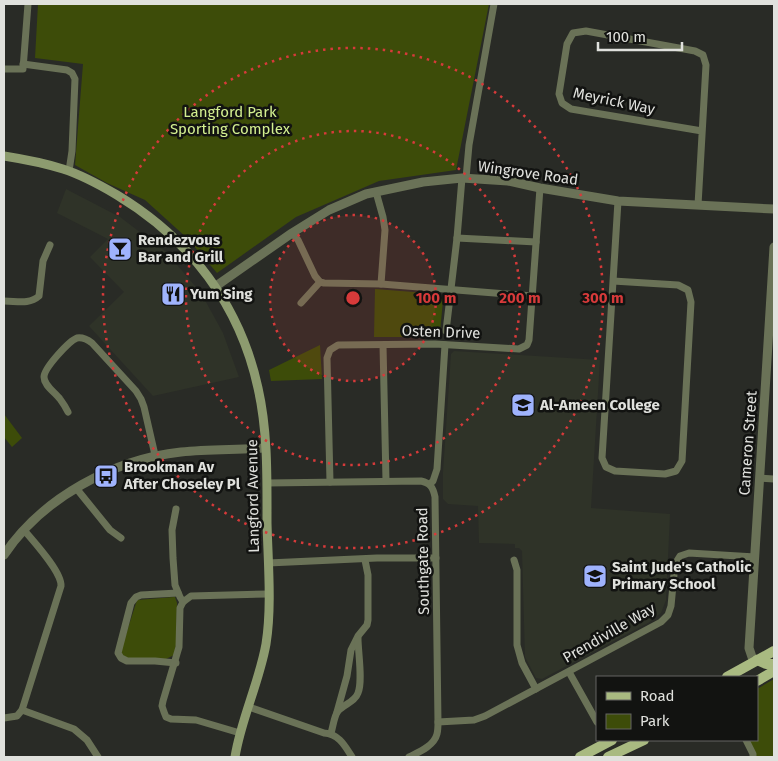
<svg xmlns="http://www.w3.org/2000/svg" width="778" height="761" font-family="'Fira Sans',sans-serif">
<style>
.built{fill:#2f3328}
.green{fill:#3d4c09}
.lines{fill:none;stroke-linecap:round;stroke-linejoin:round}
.minor{stroke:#6a7257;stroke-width:7}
.tertiary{stroke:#6a7257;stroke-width:9}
.secondary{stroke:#8d9b6f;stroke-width:9}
.primary{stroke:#a9ba81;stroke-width:10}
.ring{fill:none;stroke:#d73a3a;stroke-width:2.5;stroke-dasharray:2.5 5}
.labels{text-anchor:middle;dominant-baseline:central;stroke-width:5;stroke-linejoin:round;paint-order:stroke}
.street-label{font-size:15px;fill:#e0e1dd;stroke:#121311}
.park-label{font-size:15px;fill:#d3ef90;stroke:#121311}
.poi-label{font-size:15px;font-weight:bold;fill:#e0e1dd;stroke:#121311;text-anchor:start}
.centre{fill:#d73a3a;stroke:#121311;stroke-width:2.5}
.ring-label{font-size:15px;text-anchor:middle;font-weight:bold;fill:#d73a3a;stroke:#121311;stroke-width:5;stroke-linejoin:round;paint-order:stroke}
</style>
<rect width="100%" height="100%" fill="#292b26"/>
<g class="built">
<path d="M66 189 120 217 166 252 201 293 223 333 239 377 153 396 89 326 124 292 90 257 108 239 57 213Z"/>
<path d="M454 351 600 360 591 508 670 514 666 600 661 613 648 623 542 679 536 678 525 657 522 551 519 548H515V544L479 543 478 506 448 504 443 499V472L451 354Z"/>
</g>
<g class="green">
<path d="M38 4H489L456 170 379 181 296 217 217 273 187 238 145 200 107 183 75 165 83 64 35 58Z"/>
<path d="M375 289 439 294 443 300 440 332 435 337H374Z"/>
<path d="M320 345 322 379 271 381 269 370Z"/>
<path d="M4 414 22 438 12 447 4 437Z"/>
<path d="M174 597H175L177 603 176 645 174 655 166 659H125L122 657 121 650 137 600Z"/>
<path d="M774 679V757H756L748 740H757V689Z"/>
</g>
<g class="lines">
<g class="minor">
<path d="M23 64 67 70 72 73 75 79 72 151 69 171"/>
<path d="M4 69H23L28 4"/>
<path d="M466 178 469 145 494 4"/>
<path d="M376 192 383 217 385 230 381 284"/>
<path d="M698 205 706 65 703 55 695 51 586 31 573 33 567 44 559 94 562 103 571 109 702 131"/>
<path d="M292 233 298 240 315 276 320 282 324 283 381 284 533 296"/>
<path d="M457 238 536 242"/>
<path d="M613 281 678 285 688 290 691 302 682 461 676 471 665 474 615 471 606 467 602 458 618 201"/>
<path d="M4 301C17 301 29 305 39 296L43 261 50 245"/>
<path d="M301 303 320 282"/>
<path d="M446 331 457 238 462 178"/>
<path d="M383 345 386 481"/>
<path d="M68 412C66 408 63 403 60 399 55 392 44 386 44 377 44 368 69 341 77 338 83 337 88 340 92 343L136 391 141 399 144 407 155 455"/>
<path d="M760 478 774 479"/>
<path d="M330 482 327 358 330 350 338 345 435 344 519 349 527 345 529 340 540 188"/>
<path d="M267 483 421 481C430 483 433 487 435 497L438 722C438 726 438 730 437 734 434 746 419 752 409 757"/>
<path d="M430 484 433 481 437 469 445 345"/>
<path d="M76 488 110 530 121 538"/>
<path d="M176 509 172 530 173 558 175 585 180 597 183 602"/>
<path d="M514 560 517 570V645L522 663 536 689"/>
<path d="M268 563 377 558H436"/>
<path d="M176 663 155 661H127L121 658 118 653 131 603 136 597 141 595 178 593"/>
<path d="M569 672 597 722"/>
<path d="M249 707 324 733C339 734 345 746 352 757"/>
<path d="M22 710 74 729 87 740 98 757"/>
<path d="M337 712 347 676 351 650 358 636 367 625 368 620V575L365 560"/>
<path d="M4 718 17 716 22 710 61 586C62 572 34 542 24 530"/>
<path d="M438 722 474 720 485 716 661 622 668 615 671 606 675 564 680 556 689 553 755 557"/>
<path d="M240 733 196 720 171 719 166 717 164 712 162 706 163 701 179 647 180 608 183 602 191 596 268 594"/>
<path d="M331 733C333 727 334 716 338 711 344 704 355 702 358 693 363 681 358 652 358 638"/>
<path d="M746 740 753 754V757"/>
</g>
<g class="tertiary">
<path d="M216 286 292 233 329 210 366 194 423 182 462 178 508 181 540 188 618 201 774 209"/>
<path d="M4 555C42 498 114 459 181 452 209 449 237 450 265 448"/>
<path d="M757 660 752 657 749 648 774 247"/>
</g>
<path class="secondary" d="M4 156C23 159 44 163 63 169 82 175 100 185 117 195 190 239 240 305 258 388 268 432 267 478 267 523 268 562 272 607 266 644 259 683 241 719 235 757"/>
<g class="primary">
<path d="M757 660 766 664H774"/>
<path d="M727 677 774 651"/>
<path d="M757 681 774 671"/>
<path d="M580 757 612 740"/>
<path d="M608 757 644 740"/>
</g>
</g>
<circle cx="353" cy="298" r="83" fill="#d73a3a" fill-opacity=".12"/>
<g class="ring">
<circle cx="353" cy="298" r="83"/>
<circle cx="353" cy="298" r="167"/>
<circle cx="353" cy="298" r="250"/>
</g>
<defs>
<g id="bar-square" transform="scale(1.25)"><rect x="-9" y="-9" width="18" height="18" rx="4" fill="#9fb3fd" stroke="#121311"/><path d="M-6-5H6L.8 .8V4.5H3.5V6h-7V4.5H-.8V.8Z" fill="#111"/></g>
<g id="restaurant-square" transform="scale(1.25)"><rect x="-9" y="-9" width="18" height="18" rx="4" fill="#9fb3fd" stroke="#121311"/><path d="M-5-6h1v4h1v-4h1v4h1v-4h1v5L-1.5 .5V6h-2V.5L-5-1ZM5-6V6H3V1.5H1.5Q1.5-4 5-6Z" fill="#111"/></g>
<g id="school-square" transform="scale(1.25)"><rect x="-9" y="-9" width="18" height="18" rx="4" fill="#9fb3fd" stroke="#121311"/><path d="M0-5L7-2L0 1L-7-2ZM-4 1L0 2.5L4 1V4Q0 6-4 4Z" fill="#111"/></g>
<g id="bus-square" transform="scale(1.25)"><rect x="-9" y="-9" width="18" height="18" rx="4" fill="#9fb3fd" stroke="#121311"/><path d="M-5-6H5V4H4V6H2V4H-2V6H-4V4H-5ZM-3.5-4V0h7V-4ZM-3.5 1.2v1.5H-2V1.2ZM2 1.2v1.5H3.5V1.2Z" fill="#111"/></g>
</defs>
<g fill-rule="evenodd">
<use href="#bar-square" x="120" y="249"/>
<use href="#restaurant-square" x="173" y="294"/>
<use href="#school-square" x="523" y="405"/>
<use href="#bus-square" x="106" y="476"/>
<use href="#school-square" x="595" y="576"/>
</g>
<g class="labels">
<g class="street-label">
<text transform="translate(614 101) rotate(12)">Meyrick Way</text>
<text transform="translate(528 173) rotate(8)">Wingrove Road</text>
<text transform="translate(441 332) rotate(2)">Osten Drive</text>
<text transform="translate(748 443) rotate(-86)">Cameron Street</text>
<text transform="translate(253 496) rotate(-91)">Langford Avenue</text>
<text transform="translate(423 561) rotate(-91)">Southgate Road</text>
<text transform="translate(609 633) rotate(-30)">Prendiville Way</text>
</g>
<g class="park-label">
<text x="230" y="112">Langford Park<tspan x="230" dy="17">Sporting Complex</tspan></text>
</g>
<g class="poi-label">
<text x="138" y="240">Rendezvous<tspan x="138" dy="17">Bar and Grill</tspan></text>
<text x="190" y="294">Yum Sing</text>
<text x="540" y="405">Al-Ameen College</text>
<text x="124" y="467">Brookman Av<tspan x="124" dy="17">After Choseley Pl</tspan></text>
<text x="612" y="567">Saint Jude's Catholic<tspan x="612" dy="17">Primary School</tspan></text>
</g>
</g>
<circle cx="353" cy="298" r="8" class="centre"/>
<g class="ring-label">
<text x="436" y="303">100 m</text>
<text x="520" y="303">200 m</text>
<text x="603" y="303">300 m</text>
</g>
<rect width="778" height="761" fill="none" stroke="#e0e1dd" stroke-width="10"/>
<rect x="596" y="676" width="162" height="65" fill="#121311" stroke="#646563"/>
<rect x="606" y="692" width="25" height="8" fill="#a9ba81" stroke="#646563"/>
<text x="640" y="701" font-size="15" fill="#e0e1dd">Road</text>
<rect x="606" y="714" width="25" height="15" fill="#3d4c09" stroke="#646563"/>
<text x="640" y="726" font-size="15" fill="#e0e1dd">Park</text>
<path d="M598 42v8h84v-8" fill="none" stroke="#e0e1dd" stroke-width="2.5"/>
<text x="606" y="42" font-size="15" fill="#e0e1dd" stroke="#121311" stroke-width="4" paint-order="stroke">100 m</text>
</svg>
